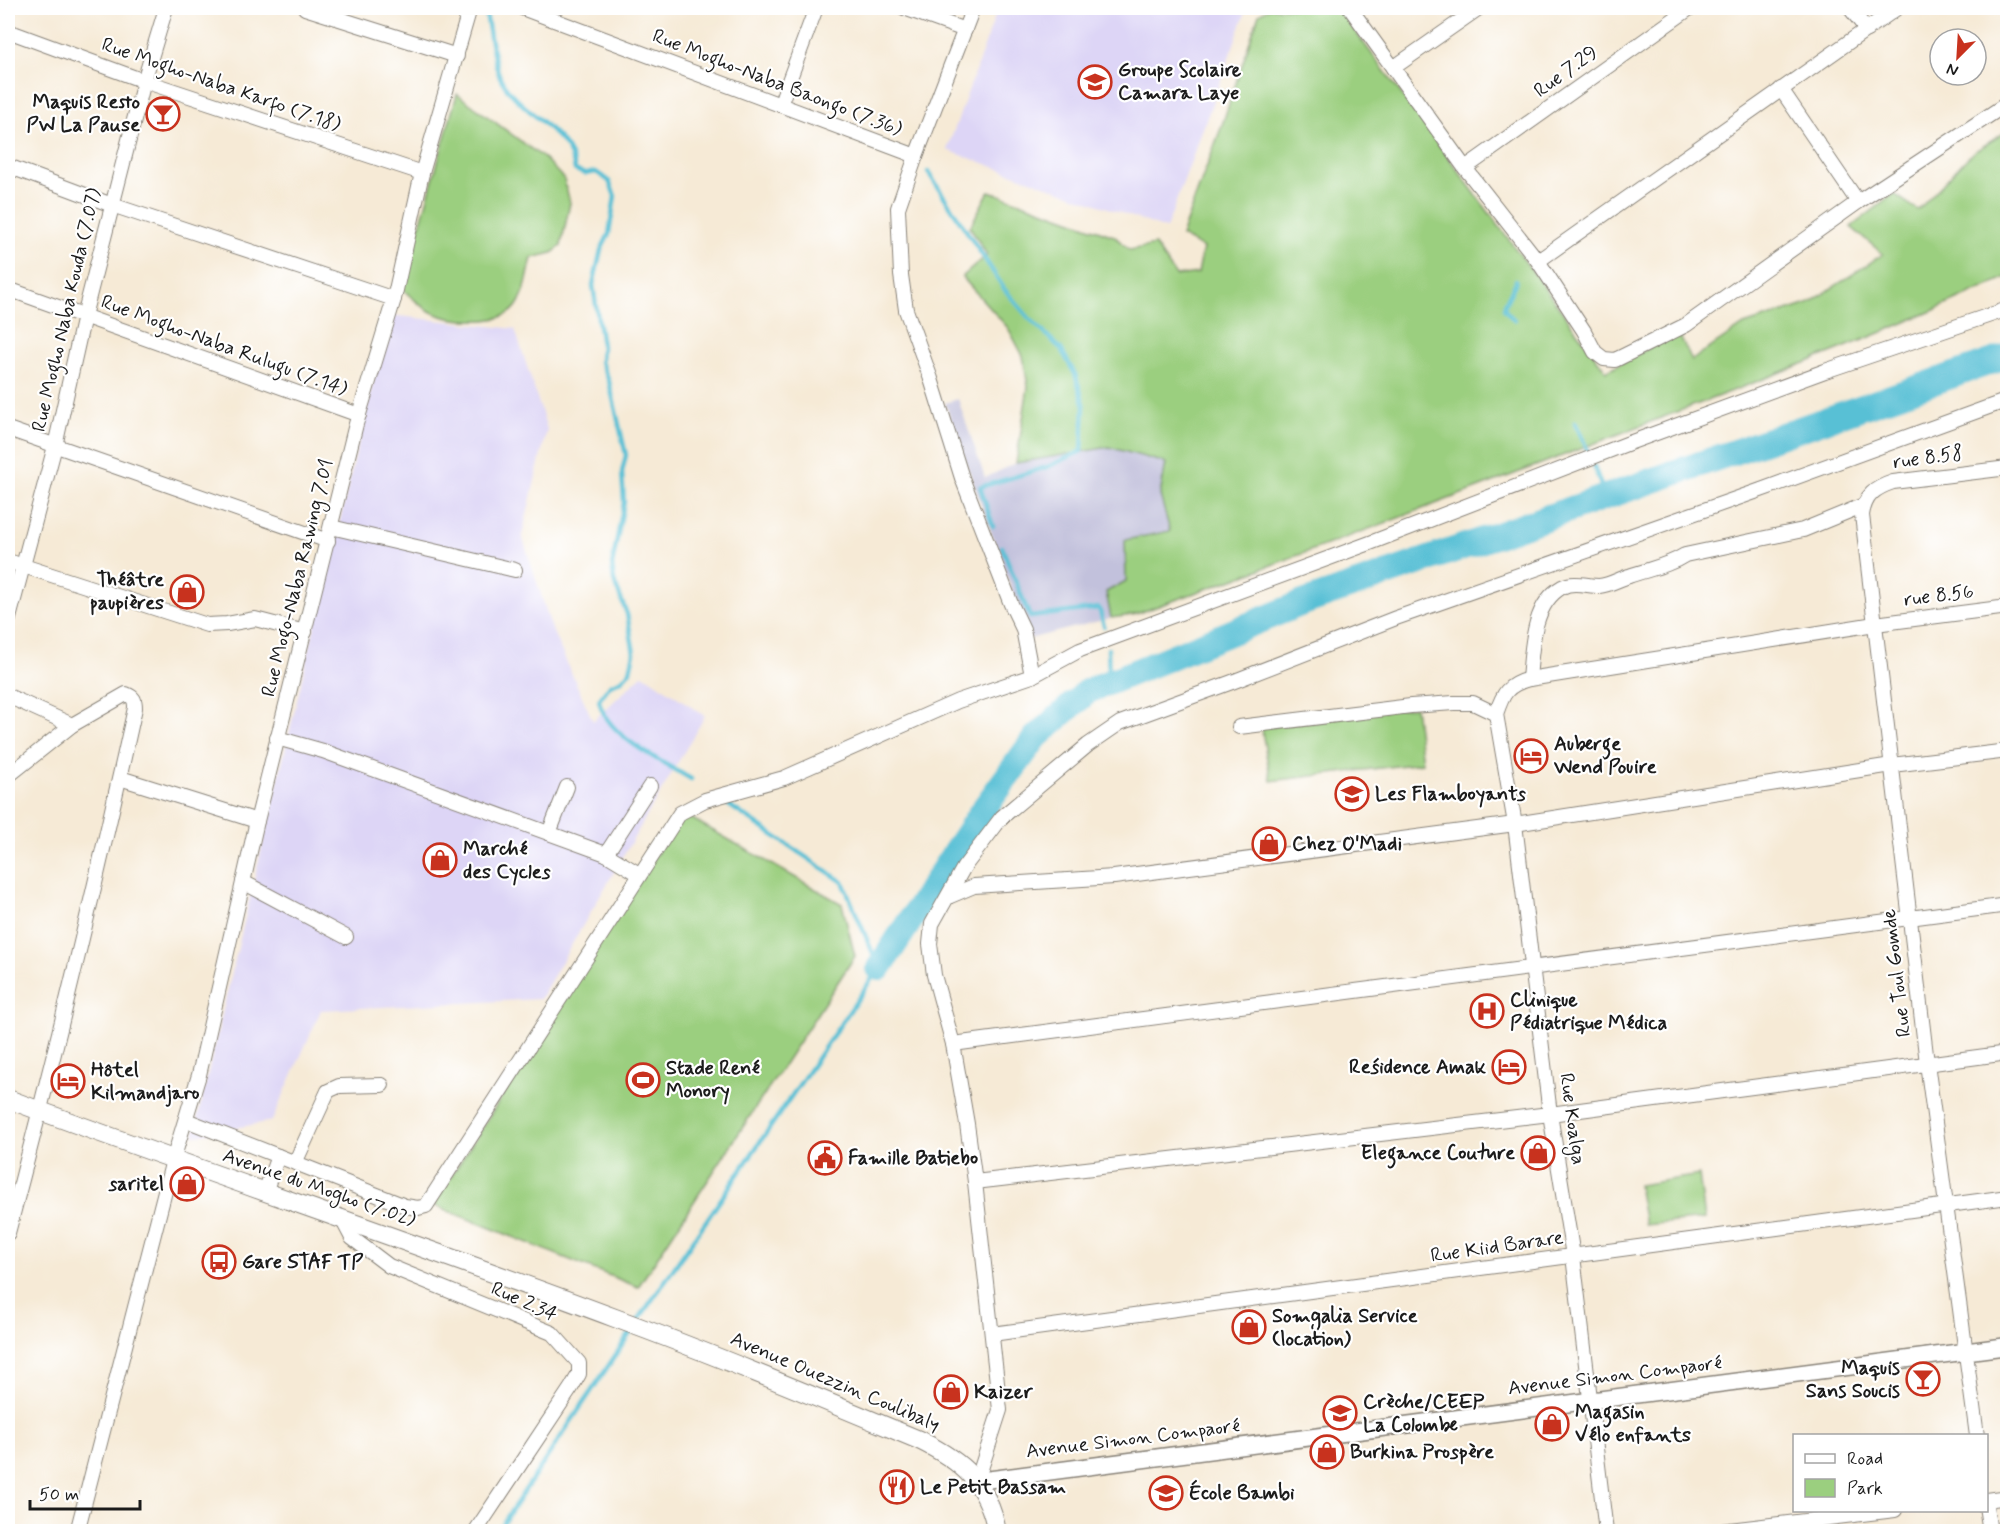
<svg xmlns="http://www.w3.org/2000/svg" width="2015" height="1539" font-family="Mynerve,sans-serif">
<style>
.built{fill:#ddd5f6}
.industrial{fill:#c2c1dc}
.green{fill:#9bcf7f;stroke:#5c764e;stroke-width:1.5}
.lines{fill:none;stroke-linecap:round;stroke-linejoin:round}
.stream{stroke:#58c0d5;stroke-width:4.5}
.river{stroke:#58c0d5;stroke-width:26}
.minor-casing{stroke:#898379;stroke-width:16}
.tertiary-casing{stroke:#898379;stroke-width:19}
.secondary-casing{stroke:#898379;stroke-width:20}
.minor{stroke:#fff;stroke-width:14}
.tertiary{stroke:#fff;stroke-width:16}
.secondary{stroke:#fff;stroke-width:18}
.labels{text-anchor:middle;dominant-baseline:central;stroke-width:4.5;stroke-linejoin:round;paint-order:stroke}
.poi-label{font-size:20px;font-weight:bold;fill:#1c1c1c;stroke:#fff;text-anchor:start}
.street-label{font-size:20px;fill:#1c1c1c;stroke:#fff}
</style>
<rect width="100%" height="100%" fill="#fff"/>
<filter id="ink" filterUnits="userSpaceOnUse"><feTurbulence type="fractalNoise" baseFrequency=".0167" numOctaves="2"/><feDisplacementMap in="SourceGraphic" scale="12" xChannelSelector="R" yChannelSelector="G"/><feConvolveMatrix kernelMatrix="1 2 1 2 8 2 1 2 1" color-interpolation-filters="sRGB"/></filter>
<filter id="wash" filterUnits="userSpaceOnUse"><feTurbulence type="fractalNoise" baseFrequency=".008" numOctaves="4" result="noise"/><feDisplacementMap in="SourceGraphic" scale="24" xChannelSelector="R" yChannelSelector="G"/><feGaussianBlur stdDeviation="1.35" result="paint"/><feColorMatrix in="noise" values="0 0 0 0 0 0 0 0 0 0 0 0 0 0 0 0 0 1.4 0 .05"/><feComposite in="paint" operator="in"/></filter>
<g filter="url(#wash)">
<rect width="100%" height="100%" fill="#f6ead6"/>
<g class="built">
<path d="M998 8H1224L1245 14 1166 229 947 150Z"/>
<path d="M389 315 515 329 547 429 522 536 553 632 593 721 643 674 705 716 540 999 321 1010 272 1121 193 1136Z"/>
</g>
<path class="industrial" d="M958 399 985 478 1016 463 1109 447 1166 462 1160 495 1170 531 1125 540 1126 581 1106 592 1111 618 1029 639 945 403Z"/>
<g class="green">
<path d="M1269 8H1338L1606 371 1678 333 1692 360 1744 325 1808 304 1883 254 1851 227 1894 194 1918 210 1972 153 2007 131V277C1885 335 1758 381 1632 429 1466 493 1300 556 1133 615L1111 618 1106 592 1126 581 1125 540 1170 531 1160 495 1166 463 1109 447 1016 463 1028 387 1023 356 1008 328 962 277 987 255 970 227 989 191 1114 236 1130 250 1155 245 1176 276 1198 273 1203 248 1181 236 1221 128 1259 14Z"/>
<path d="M457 94 545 159 564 179 570 203 561 246 552 253 532 258C528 273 526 294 516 307 503 325 455 322 436 314 424 310 412 297 402 289Z"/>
<path d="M1415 707 1422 763 1271 781 1261 726Z"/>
<path d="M682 813 842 904 855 956 638 1287 433 1205Z"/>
<path d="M1699 1175 1705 1219 1645 1225 1638 1185Z"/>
</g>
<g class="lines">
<g class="stream">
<path d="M485 8C489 27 493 65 502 81 519 111 571 133 575 170L585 174 596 172 609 181 615 196 609 234 601 250 593 285 602 346 601 362 609 381 626 455 622 472 624 502 612 565 614 581 627 614 634 653 630 671 622 680 610 685 599 700C605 736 662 761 691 779"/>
<path d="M928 172 1005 290 1029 318 1061 349 1075 374 1084 404 1082 451 1047 467 980 487 993 526"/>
<path d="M1514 320 1504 309C1505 299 1514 290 1516 280"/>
<path d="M1575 422 1588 451"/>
<path d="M1594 466 1605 497"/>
<path d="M1002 547 1030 617 1099 608 1104 626"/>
<path d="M1108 649 1109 682"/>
<path d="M637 1322 879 968 843 882 727 804"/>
<path d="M497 1532 633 1329"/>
</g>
<path class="river" d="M879 968 980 814 1036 737 1088 691 1300 604 2008 356"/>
</g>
</g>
<g filter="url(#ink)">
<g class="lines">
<g class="minor-casing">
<g id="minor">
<path d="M305 8 457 56"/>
<path d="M522 8 916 156"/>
<path d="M904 8 965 30"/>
<path d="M1350 8 1465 168 1538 261 1584 331 1595 352 1604 359 1615 360 1686 325 1858 202 2008 103"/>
<path d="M1850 8 1867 30"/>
<path d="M8 31 144 81 422 173"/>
<path d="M1393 68 1479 8"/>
<path d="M1781 89 1858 202"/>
<path d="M780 105 816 8"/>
<path d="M8 166 112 205 394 299"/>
<path d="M1465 168 1690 8"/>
<path d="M1538 261 1897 8"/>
<path d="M8 289 359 415"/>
<path d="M8 429 328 541"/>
<path d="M331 527 515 570"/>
<path d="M8 561 207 625 227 624 255 619 305 632"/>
<path d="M8 622 55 446 84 316 144 81 166 8"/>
<path d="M1032 676 1080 650 1370 543 1629 443 1825 371 2008 309"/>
<path d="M1529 679C1532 649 1532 604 1562 587 1574 581 1587 586 1599 586 1610 585 1619 579 1629 576 1649 569 1668 566 1685 555L1803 530 1864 505"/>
<path d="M8 696 72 725"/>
<path d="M1496 714 1515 824 1550 1114 1573 1256 1606 1532"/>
<path d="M1239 727 1411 706 1454 703H1473L1496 714C1503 693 1507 685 1529 679L1875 624 2008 607"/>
<path d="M277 738 323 751 606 854 639 874"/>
<path d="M8 776 72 725 126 694C134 697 135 700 135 708 96 884 54 1059 8 1233"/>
<path d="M120 778 257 821"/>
<path d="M549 833 567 787"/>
<path d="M606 854 650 786"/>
<path d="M243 882 346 937"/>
<path d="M948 897 974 886 1114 877 1515 824 1892 765 2008 751"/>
<path d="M953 1044 2008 905"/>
<path d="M186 1120 278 1156"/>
<path d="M295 1163 328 1091 339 1086 382 1085"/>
<path d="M975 1182 1550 1114 2008 1053"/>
<path d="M265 1192 278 1156 405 1206 418 1208 426 1206 680 813 705 800 784 778 958 701 1032 676 1023 629 1011 604 962 478 931 379 906 310 901 275 898 208 916 156 973 8"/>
<path d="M342 1219 352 1238 389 1266 552 1333 579 1363V1374L571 1388 475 1532"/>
<path d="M992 1334 2008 1197"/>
<path d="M1977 1436 1927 1063 1862 515C1865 495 1875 488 1893 482L2008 468"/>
<path d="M977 1481 1000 1410 975 1182 967 1124 953 1044 934 975 930 944 932 924 964 867 1002 817 1088 745 1120 723 1232 682 1396 618 1758 491 2008 400"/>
<path d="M1986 1500 2008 1497"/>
<path d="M1986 1506 1990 1532"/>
<path d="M77 1532 173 1160 199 1075 257 821 356 424 394 299 422 173 470 8"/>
<path d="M1713 1532 1895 1510"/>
</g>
</g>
<g class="tertiary-casing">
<path id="tertiary" d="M977 1481 2008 1346"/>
</g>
<g class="secondary-casing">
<path id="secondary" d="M8 1099C209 1174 413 1242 615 1318 718 1356 818 1398 919 1440 962 1461 988 1483 997 1532"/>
</g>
<use href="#minor" class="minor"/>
<use href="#tertiary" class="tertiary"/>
<use href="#secondary" class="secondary"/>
</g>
</g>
<defs>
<g id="school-ring" transform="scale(1.725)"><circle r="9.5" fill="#fff" stroke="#c8321e" stroke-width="1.5"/><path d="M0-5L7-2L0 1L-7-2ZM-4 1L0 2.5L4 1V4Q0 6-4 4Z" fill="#c8321e"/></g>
<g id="bar-ring" transform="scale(1.725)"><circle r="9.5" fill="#fff" stroke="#c8321e" stroke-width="1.5"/><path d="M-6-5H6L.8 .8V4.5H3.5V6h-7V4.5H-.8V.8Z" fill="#c8321e"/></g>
<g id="shop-ring" transform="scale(1.725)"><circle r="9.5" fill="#fff" stroke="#c8321e" stroke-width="1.5"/><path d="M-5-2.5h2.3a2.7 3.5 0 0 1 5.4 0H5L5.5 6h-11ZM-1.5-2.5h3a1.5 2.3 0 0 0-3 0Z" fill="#c8321e"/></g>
<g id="hotel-ring" transform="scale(1.725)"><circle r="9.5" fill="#fff" stroke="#c8321e" stroke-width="1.5"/><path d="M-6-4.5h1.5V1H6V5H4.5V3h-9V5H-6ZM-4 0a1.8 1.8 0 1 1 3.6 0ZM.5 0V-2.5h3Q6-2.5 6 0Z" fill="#c8321e"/></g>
<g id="hospital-ring" transform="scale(1.725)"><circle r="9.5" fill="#fff" stroke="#c8321e" stroke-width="1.5"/><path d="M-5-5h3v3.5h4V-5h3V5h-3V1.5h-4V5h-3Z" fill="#c8321e"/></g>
<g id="stadium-ring" transform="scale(1.725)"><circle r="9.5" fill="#fff" stroke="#c8321e" stroke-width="1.5"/><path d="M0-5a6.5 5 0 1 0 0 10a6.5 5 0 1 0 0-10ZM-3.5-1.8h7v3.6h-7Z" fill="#c8321e"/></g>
<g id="civic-ring" transform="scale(1.725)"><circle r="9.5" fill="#fff" stroke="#c8321e" stroke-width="1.5"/><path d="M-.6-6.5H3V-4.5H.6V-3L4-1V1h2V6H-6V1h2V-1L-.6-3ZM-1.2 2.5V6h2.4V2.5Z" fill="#c8321e"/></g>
<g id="bus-ring" transform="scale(1.725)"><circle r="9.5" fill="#fff" stroke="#c8321e" stroke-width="1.5"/><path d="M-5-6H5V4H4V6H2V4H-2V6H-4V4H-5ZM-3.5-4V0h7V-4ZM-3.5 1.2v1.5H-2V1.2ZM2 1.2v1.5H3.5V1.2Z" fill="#c8321e"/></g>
<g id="restaurant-ring" transform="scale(1.725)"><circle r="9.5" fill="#fff" stroke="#c8321e" stroke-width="1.5"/><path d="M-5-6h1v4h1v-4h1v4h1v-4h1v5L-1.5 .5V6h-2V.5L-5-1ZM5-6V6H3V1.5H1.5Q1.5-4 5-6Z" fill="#c8321e"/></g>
</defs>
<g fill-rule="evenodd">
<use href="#school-ring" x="1095" y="82"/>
<use href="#bar-ring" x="163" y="114"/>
<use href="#shop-ring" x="187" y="592"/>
<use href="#hotel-ring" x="1531" y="756"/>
<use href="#school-ring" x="1352" y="794"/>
<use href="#shop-ring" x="1269" y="844"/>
<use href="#shop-ring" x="440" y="860"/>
<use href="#hospital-ring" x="1487" y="1011"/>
<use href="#hotel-ring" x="1509" y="1067"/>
<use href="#stadium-ring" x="643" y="1080"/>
<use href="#hotel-ring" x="68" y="1081"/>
<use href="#shop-ring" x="1538" y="1153"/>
<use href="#civic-ring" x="825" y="1158"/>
<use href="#shop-ring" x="187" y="1184"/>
<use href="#bus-ring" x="219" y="1262"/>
<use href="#shop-ring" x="1249" y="1327"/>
<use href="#bar-ring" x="1923" y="1379"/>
<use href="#shop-ring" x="951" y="1392"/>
<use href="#school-ring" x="1340" y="1413"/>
<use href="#shop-ring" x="1552" y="1424"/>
<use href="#shop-ring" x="1327" y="1452"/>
<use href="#restaurant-ring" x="897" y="1487"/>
<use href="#school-ring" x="1166" y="1493"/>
</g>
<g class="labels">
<g class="poi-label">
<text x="1118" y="70">Groupe Scolaire<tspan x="1118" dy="23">Camara Laye</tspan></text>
<text x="140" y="102" text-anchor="end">Maquis Resto<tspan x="140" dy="23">PW La Pause</tspan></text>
<text x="164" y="580" text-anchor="end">Théâtre<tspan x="164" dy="23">paupières</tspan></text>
<text x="1554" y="744">Auberge<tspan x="1554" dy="23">Wend Pouire</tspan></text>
<text x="1375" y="794">Les Flamboyants</text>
<text x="1292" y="844">Chez O'Madi</text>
<text x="463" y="849">Marché<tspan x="463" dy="23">des Cycles</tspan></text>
<text x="1510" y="1000">Clinique<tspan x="1510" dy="23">Pédiatrique Médica</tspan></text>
<text x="1486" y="1067" text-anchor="end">Reśidence Amak</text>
<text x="666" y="1068">Stade René<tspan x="666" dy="23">Monory</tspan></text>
<text x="91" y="1070">Hôtel<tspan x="91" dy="23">Kilmandjaro</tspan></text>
<text x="1515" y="1153" text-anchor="end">Elegance Couture</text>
<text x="848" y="1158">Famille Batiebo</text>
<text x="164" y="1184" text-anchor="end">saritel</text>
<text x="242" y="1262">Gare STAF TP</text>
<text x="1272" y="1316">Somgalia Service<tspan x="1272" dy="23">(location)</tspan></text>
<text x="1900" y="1368" text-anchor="end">Maquis<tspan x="1900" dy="23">Sans Soucis</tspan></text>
<text x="974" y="1392">Kaizer</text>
<text x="1363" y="1402">Crèche/CEEP<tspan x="1363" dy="23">La Colombe</tspan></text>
<text x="1575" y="1412">Magasin<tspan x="1575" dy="23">Vélo enfants</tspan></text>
<text x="1350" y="1452">Burkina Prospère</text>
<text x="920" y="1487">Le Petit Bassam</text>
<text x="1189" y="1493">École Bambi</text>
</g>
<g class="street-label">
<text transform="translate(1566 72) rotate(-36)">Rue 7.29</text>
<text transform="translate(777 83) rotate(21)">Rue Mogho-Naba Baongo (7.36)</text>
<text transform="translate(221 85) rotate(19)">Rue Mogho-Naba Karfo (7.18)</text>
<text transform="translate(67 310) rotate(-77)">Rue Mogho Naba Kouda (7.07)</text>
<text transform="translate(224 346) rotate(20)">Rue Mogho-Naba Rulugu (7.14)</text>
<text transform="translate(1928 458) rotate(-8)">rue 8.58</text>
<text transform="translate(298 578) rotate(-76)">Rue Mogo-Naba Rawing 7.01</text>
<text transform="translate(1939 596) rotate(-7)">rue 8.56</text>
<text transform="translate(1897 973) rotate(-97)">Rue Toul Gomde</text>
<text transform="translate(1572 1119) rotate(82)">Rue Koalga</text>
<text transform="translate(319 1188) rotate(19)">Avenue du Mogho (7.02)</text>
<text transform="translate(1497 1247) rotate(-8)">Rue Kiid Barare</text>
<text transform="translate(524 1302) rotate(24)">Rue 2.34</text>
<text transform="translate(1615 1376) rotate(-7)">Avenue Simon Compaoré</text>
<text transform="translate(835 1382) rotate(23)">Avenue Ouezzin Coulibaly</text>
<text transform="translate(1133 1439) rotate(-7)">Avenue Simon Compaoré</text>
</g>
</g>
<rect width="2015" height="1539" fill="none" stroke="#fff" stroke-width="30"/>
<rect x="1793" y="1434" width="195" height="78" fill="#ffffff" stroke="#a4a4a4" stroke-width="1.5"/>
<rect x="1805" y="1454" width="30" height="9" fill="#ffffff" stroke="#a4a4a4" stroke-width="1.5"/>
<text x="1847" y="1464" font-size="18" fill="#1c1c1c">Road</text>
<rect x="1805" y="1479" width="30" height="18" fill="#9bcf7f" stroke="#a4a4a4" stroke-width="1.5"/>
<text x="1847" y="1494" font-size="18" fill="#1c1c1c">Park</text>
<g transform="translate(1958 57) rotate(204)"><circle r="28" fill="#ffffff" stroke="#a4a4a4" stroke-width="1.5"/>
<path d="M0-4.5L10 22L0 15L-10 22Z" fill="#c8321e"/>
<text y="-9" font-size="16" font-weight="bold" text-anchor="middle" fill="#1c1c1c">N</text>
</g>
<path d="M30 1500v9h110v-9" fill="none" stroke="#1c1c1c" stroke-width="3"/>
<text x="39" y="1500" font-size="18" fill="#1c1c1c" stroke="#ffffff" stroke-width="4.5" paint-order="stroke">50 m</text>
</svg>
